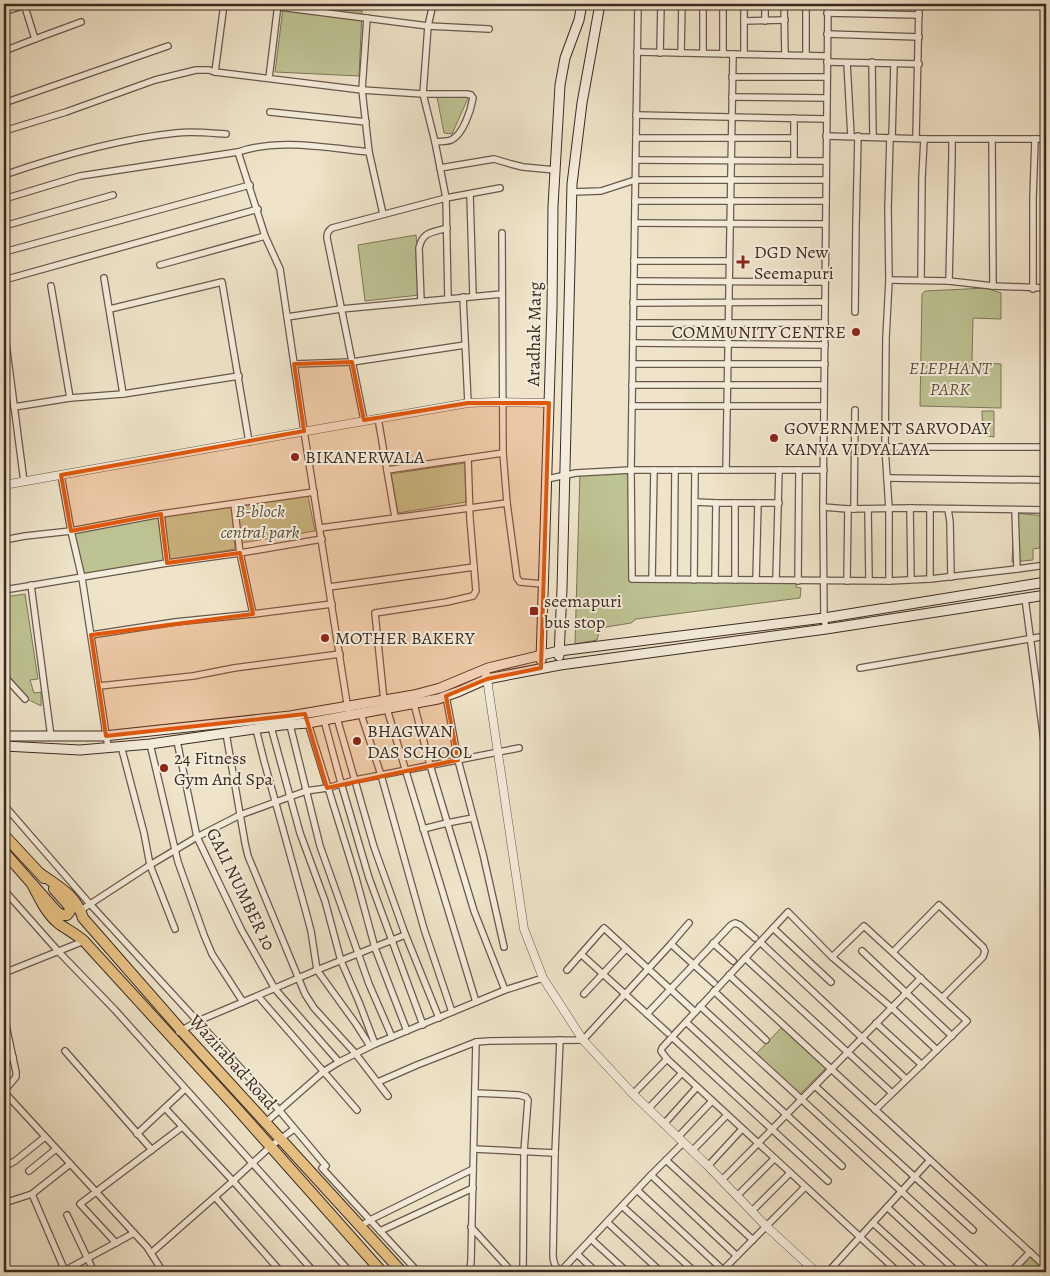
<svg xmlns="http://www.w3.org/2000/svg" width="1050" height="1276" font-family="Alegreya,serif">
<style>
.green{fill:#bec393;stroke:#7d765a}
.lines{fill:none;stroke-linecap:round;stroke-linejoin:round}
.minor-casing{stroke:#69584c;stroke-width:8}
.tertiary-casing{stroke:#69584c;stroke-width:9}
.secondary-casing{stroke:#3c2a22;stroke-width:11}
.trunk-casing{stroke:#3c2a22;stroke-width:12}
.minor{stroke:#f5eddc;stroke-width:5.5}
.tertiary{stroke:#f5eddc;stroke-width:8}
.secondary{stroke:#f5eddc;stroke-width:9}
.trunk{stroke:#e8c284;stroke-width:10}
.marked{fill:#df570d;fill-opacity:0.2;stroke:#df570d;stroke-width:4;stroke-linejoin:round}
.poi-dot{fill:#8f2418;stroke:#f5eddc;stroke-width:2}
.labels{text-anchor:middle;dominant-baseline:central;stroke-width:4;stroke-linejoin:round;paint-order:stroke}
.poi-label{font-size:18px;fill:#3c2a22;stroke:#f5eddc;text-anchor:start}
.street-label{font-size:18px;fill:#3c2a22;stroke:#f5eddc}
.park-label{font-size:18px;font-style:italic;fill:#5c503e;stroke:#f5eddc}
</style>
<rect width="100%" height="100%" fill="#efe4c9"/>
<filter id="stains"><feTurbulence type="fractalNoise" baseFrequency=".004" numOctaves="4"/><feColorMatrix values="0 0 0 0 .2 0 0 0 0 .09 0 0 0 0 .02 0 0 0 .5 -.17"/></filter>
<radialGradient id="worn" r=".72"><stop offset=".6" stop-color="#630" stop-opacity="0"/><stop offset="1" stop-color="#630" stop-opacity=".3"/></radialGradient>
<g class="green">
<path d="M283 8 362 11 359 76 275 72Z"/>
<path d="M436 92 469 96 452 134 444 133Z"/>
<path d="M416 235 419 266V295L365 301 358 245Z"/>
<path d="M986 288 1001 293V319L973 318 972 362 1001 364V408L920 406 922 294 925 291Z"/>
<path d="M982 411H994V437L983 435Z"/>
<path d="M465 463 466 502 398 513 391 474Z"/>
<path d="M580 471 629 472V579L630 581 797 583 796 587 801 588 800 598 636 619 631 623 600 628 597 640 575 644Z"/>
<path d="M308 496 315 531 241 543 237 506Z"/>
<path d="M232 506 235 549 169 560 164 517Z"/>
<path d="M1014 513 1046 516 1045 547 1033 549V560L1012 562Z"/>
<path d="M158 517 165 561 84 576 73 532Z"/>
<path d="M25 594 38 679 30 680 34 693 41 692V706L29 700 4 672V597Z"/>
<path d="M785 1024 829 1065 799 1095 755 1055Z"/>
<path d="M1030 1252 1046 1267V1272H1011Z"/>
</g>
<g class="lines">
<g class="minor-casing">
<g id="minor">
<path d="M24 4 35 39"/>
<path d="M224 4 215 72 362 90 423 94H467L471 95 473 98C471 110 463 135 451 140 446 142 440 141 435 142"/>
<path d="M256 4 428 26 489 29"/>
<path d="M433 4 428 26 423 94 435 142 446 198 448 298"/>
<path d="M638 4 631 470 632 579 889 581 930 579 1017 569 1015 510"/>
<path d="M744 4V54"/>
<path d="M765 4V21"/>
<path d="M784 4 785 55"/>
<path d="M4 12 28 4"/>
<path d="M827 13 919 15"/>
<path d="M367 18 362 90 369 152 383 214"/>
<path d="M744 21 785 20"/>
<path d="M827 34 919 37"/>
<path d="M4 51 35 39 81 22"/>
<path d="M637 52 827 56"/>
<path d="M660 53 661 4"/>
<path d="M681 53 682 4"/>
<path d="M703 53V4"/>
<path d="M723 54V4"/>
<path d="M806 55V4"/>
<path d="M827 62 919 64"/>
<path d="M872 62 873 136"/>
<path d="M847 63 851 136"/>
<path d="M732 77H827"/>
<path d="M269 78 278 4"/>
<path d="M732 97 826 98"/>
<path d="M4 103 168 46"/>
<path d="M270 112 366 122"/>
<path d="M636 115 826 119"/>
<path d="M4 131 66 112 155 80 196 70H209L215 72"/>
<path d="M826 136 924 139H1046"/>
<path d="M636 138H794"/>
<path d="M892 138 894 64"/>
<path d="M916 138 919 4"/>
<path d="M992 139 993 286"/>
<path d="M238 152 265 236 280 269 304 431 349 716"/>
<path d="M636 160 826 161"/>
<path d="M794 161V118"/>
<path d="M440 168 494 159 511 164 523 167 555 170"/>
<path d="M4 175C59 156 118 139 176 133 192 131 210 133 226 134"/>
<path d="M572 192 601 191 635 180H826"/>
<path d="M470 194 473 296"/>
<path d="M4 199 80 176 238 152C279 138 327 148 369 152"/>
<path d="M635 201H826"/>
<path d="M635 223 825 224"/>
<path d="M4 226 113 195"/>
<path d="M502 233 503 453 507 503 517 578 520 582 543 584"/>
<path d="M4 252 250 185"/>
<path d="M634 261H729"/>
<path d="M160 265 265 236"/>
<path d="M104 278 123 394"/>
<path d="M4 280 258 209"/>
<path d="M889 280 949 281 993 286 1046 288"/>
<path d="M921 280 922 178 924 139"/>
<path d="M634 281 825 282"/>
<path d="M949 281 952 155V139"/>
<path d="M51 286 70 398"/>
<path d="M1033 289V198L1035 139"/>
<path d="M463 297 468 403"/>
<path d="M421 301 419 248C423 231 432 233 447 228"/>
<path d="M633 303 825 302"/>
<path d="M110 309 222 282 249 442"/>
<path d="M855 312 856 224 858 136"/>
<path d="M287 317 341 309 502 294"/>
<path d="M633 323H825"/>
<path d="M4 328 24 482"/>
<path d="M633 343 825 345"/>
<path d="M294 364 352 362 465 345"/>
<path d="M633 364H825"/>
<path d="M632 385H824"/>
<path d="M632 406H824"/>
<path d="M14 407 70 398 123 394 239 376"/>
<path d="M378 418 395 517"/>
<path d="M364 420 327 238C327 233 328 231 332 228L446 198 500 188"/>
<path d="M885 447H1046"/>
<path d="M387 470 503 453"/>
<path d="M726 470 733 54"/>
<path d="M61 475 71 531 82 578 108 747"/>
<path d="M887 478 1046 480"/>
<path d="M547 479 576 473 631 470H824"/>
<path d="M695 502 716 503H779"/>
<path d="M735 503V580"/>
<path d="M234 504 240 553 253 614"/>
<path d="M823 507 848 509 910 508 1046 510"/>
<path d="M910 508 911 579"/>
<path d="M854 509 855 410"/>
<path d="M868 509 869 580"/>
<path d="M930 509V579"/>
<path d="M948 509 950 522 951 577"/>
<path d="M161 514 167 563"/>
<path d="M320 528 507 503"/>
<path d="M4 540 25 536 71 531 161 514 314 492"/>
<path d="M1017 569 1046 565"/>
<path d="M652 579 654 470"/>
<path d="M674 579 675 470"/>
<path d="M694 580 695 470"/>
<path d="M715 580 716 503"/>
<path d="M756 580 758 503"/>
<path d="M776 580 779 470"/>
<path d="M798 581 799 470"/>
<path d="M847 581 848 509"/>
<path d="M889 581V509L885 447 886 338 889 280 888 208 890 137"/>
<path d="M31 585 51 737"/>
<path d="M329 587 474 567"/>
<path d="M4 590 167 563 240 553 322 539"/>
<path d="M1025 598 1046 756"/>
<path d="M826 629 824 618 823 507 828 4"/>
<path d="M91 635 175 622 253 614 332 604"/>
<path d="M860 668 1046 636"/>
<path d="M4 676 25 699"/>
<path d="M99 686 193 676 234 668 340 654"/>
<path d="M446 696 458 760 483 854 504 947"/>
<path d="M384 701 375 613 447 602 473 596 476 591 470 519 468 458"/>
<path d="M414 704 430 765 474 911 505 990"/>
<path d="M387 709 476 1002"/>
<path d="M361 714 381 775 424 929 452 1012"/>
<path d="M337 718 374 847 404 931 439 1018"/>
<path d="M324 720 341 783 369 878 423 1025"/>
<path d="M308 723 356 878 375 948 407 1031"/>
<path d="M290 725 320 846 369 984 392 1037"/>
<path d="M271 727 300 833 325 901 341 961 359 1002 375 1044"/>
<path d="M256 729 264 761 306 912 311 931 317 970 356 1024 370 1046"/>
<path d="M226 733 245 843 248 856 305 994 314 1008 355 1053 388 1096"/>
<path d="M177 741 197 837 241 929 275 989 339 1062"/>
<path d="M150 744 178 862 204 935 212 954 243 1002"/>
<path d="M121 746 144 833 150 865 175 929"/>
<path d="M4 805 90 904 279 1110 326 1166 322 1168 418 1272"/>
<path d="M423 829 447 823 473 818"/>
<path d="M4 890 58 951 115 1010 350 1272"/>
<path d="M81 910 150 865 197 837 240 815 306 791 327 788 355 780 519 748"/>
<path d="M773 928 831 982"/>
<path d="M760 942 906 1079"/>
<path d="M713 943 733 961"/>
<path d="M671 944 714 983"/>
<path d="M862 951 952 1036"/>
<path d="M893 952 939 905 983 947 985 951 983 957 942 998"/>
<path d="M582 955 668 1033"/>
<path d="M832 957 864 926 967 1021 875 1110"/>
<path d="M745 958 892 1093"/>
<path d="M567 970 604 928 695 1012"/>
<path d="M4 973 84 941"/>
<path d="M729 975 930 1160 1046 1267"/>
<path d="M714 991 766 1040"/>
<path d="M584 994 626 949"/>
<path d="M258 996 357 1110"/>
<path d="M700 1006 989 1272"/>
<path d="M647 1014 731 925 735 923 740 925 755 938"/>
<path d="M4 1016 16 1072V1077L5 1090 6 1094 134 1233 147 1247 163 1272"/>
<path d="M686 1022 842 1166"/>
<path d="M876 1023 922 1065"/>
<path d="M179 1032 198 1021 243 1002 317 970 405 935"/>
<path d="M672 1037 828 1181"/>
<path d="M65 1051 152 1150"/>
<path d="M4 1058 13 1057"/>
<path d="M378 1082 417 1065 476 1042 489 1041 583 1040 671 944 689 923"/>
<path d="M815 1086 973 1230"/>
<path d="M475 1093 519 1095 526 1097 528 1100 524 1151 523 1272"/>
<path d="M633 1094 667 1059"/>
<path d="M165 1108 233 1181 314 1272"/>
<path d="M648 1109 682 1073"/>
<path d="M266 1122 323 1072 339 1062 375 1044 505 990 543 978"/>
<path d="M664 1124 697 1087"/>
<path d="M137 1134 185 1089"/>
<path d="M678 1137 712 1101"/>
<path d="M474 1149 555 1153"/>
<path d="M692 1151 727 1115"/>
<path d="M666 1160 753 1240"/>
<path d="M708 1166 742 1129"/>
<path d="M4 1167 15 1161 45 1137"/>
<path d="M29 1171 56 1149"/>
<path d="M651 1175 737 1256"/>
<path d="M722 1180 921 978"/>
<path d="M637 1190 723 1270"/>
<path d="M32 1194 65 1271"/>
<path d="M738 1195 774 1159"/>
<path d="M215 1197 281 1272"/>
<path d="M4 1203 32 1194 70 1164"/>
<path d="M622 1206 695 1272"/>
<path d="M887 1207 957 1272"/>
<path d="M752 1211 790 1173"/>
<path d="M67 1215 94 1272"/>
<path d="M607 1222 661 1272"/>
<path d="M873 1223 927 1272"/>
<path d="M361 1226 370 1220 473 1169"/>
<path d="M471 1227 512 1272"/>
<path d="M380 1231 473 1188"/>
<path d="M591 1239 627 1272"/>
<path d="M116 1243 80 1204 182 1127"/>
<path d="M151 1253 233 1181 271 1146 294 1129"/>
<path d="M577 1254 596 1272"/>
<path d="M64 1271 134 1233"/>
<path d="M468 1272 470 1269 471 1261 476 1042"/>
<path d="M560 1272C555 1267 553 1262 553 1255L555 1153 560 1040"/>
<path d="M560 1272 651 1175 683 1143"/>
<path d="M721 1272 805 1187"/>
<path d="M828 1272 930 1160"/>
<path d="M898 1272 667 1059 661 1051 662 1048 672 1037 788 912 832 957 892 1008 937 1050"/>
<path d="M1011 1272 1030 1252"/>
</g>
</g>
<g class="tertiary-casing">
<g id="tertiary">
<path d="M4 485C159 458 313 429 468 403L495 402 549 403"/>
<path d="M485 670 487 679 524 929 543 978 583 1040 633 1094 708 1166 766 1226 816 1272"/>
</g>
</g>
<g class="secondary-casing">
<g id="secondary">
<path d="M559 656 562 589 572 184 582 103 600 4"/>
<path d="M541 660 552 308 553 206 560 85 565 58 579 20 582 4"/>
<path d="M4 736H104L290 716 414 695 440 688 488 668 559 651 824 618 1046 582"/>
<path d="M4 746 80 750 150 744 282 725 308 723 438 699 460 691 487 679 560 665 826 629 1046 595"/>
</g>
</g>
<g class="trunk-casing">
<g id="trunk">
<path d="M4 835 44 878"/>
<path d="M4 852 57 912 62 915H67L70 911 69 906 54 889"/>
<path d="M41 874C59 887 76 895 83 918L181 1030 402 1272"/>
<path d="M32 884C39 897 46 913 58 923 66 929 76 934 84 941L231 1102 382 1272"/>
</g>
</g>
<use href="#minor" class="minor"/>
<use href="#tertiary" class="tertiary"/>
<use href="#secondary" class="secondary"/>
<use href="#trunk" class="trunk"/>
</g>
<path class="marked" d="M352 362 364 420 468 403H549L541 668 487 679 446 696 458 760 327 788 305 714 106 736 91 635 253 614 240 553 167 563 161 514 71 531 61 475 304 431 294 364Z"/>
<g class="poi-dot">
<path d="M740.5 254.5h5v5h5v5h-5v5h-5v-5h-5v-5h5z"/>
<circle cx="856" cy="332" r="5"/>
<circle cx="774" cy="438" r="5"/>
<circle cx="295" cy="457" r="5"/>
<rect x="529" y="606" width="10" height="10" rx="2.5"/>
<circle cx="325" cy="638" r="5"/>
<circle cx="357" cy="741" r="5"/>
<circle cx="164" cy="768" r="5"/>
</g>
<g class="labels">
<g class="poi-label">
<text x="754" y="252">DGD New<tspan x="754" dy="21">Seemapuri</tspan></text>
<text x="846" y="332" text-anchor="end">COMMUNITY CENTRE</text>
<text x="784" y="428">GOVERNMENT SARVODAY<tspan x="784" dy="21">KANYA VIDYALAYA</tspan></text>
<text x="305" y="457">BIKANERWALA</text>
<text x="544" y="601">seemapuri<tspan x="544" dy="21">bus stop</tspan></text>
<text x="335" y="638">MOTHER BAKERY</text>
<text x="367" y="731">BHAGWAN<tspan x="367" dy="21">DAS SCHOOL</tspan></text>
<text x="174" y="758">24 Fitness<tspan x="174" dy="21">Gym And Spa</tspan></text>
</g>
<g class="street-label">
<text transform="translate(534 334) rotate(-89)">Aradhak Marg</text>
<text transform="translate(241 889) rotate(64)">GALI NUMBER 10</text>
<text transform="translate(233 1062) rotate(48)">Wazirabad Road</text>
</g>
<g class="park-label">
<text x="950" y="368">ELEPHANT<tspan x="950" dy="21">PARK</tspan></text>
<text x="260" y="511">B-block<tspan x="260" dy="21">central park</tspan></text>
</g>
</g>
<rect width="1050" height="1276" fill="none" stroke="#efe4c9" stroke-width="20"/>
<rect x="5" y="5" width="1040" height="1266" fill="none" stroke="#3c2a22" stroke-width="2.5"/>
<rect x="10" y="10" width="1030" height="1256" fill="none" stroke="#3c2a22"/>
<rect width="100%" height="100%" filter="url(#stains)"/>
<rect width="100%" height="100%" fill="url(#worn)"/>
</svg>
